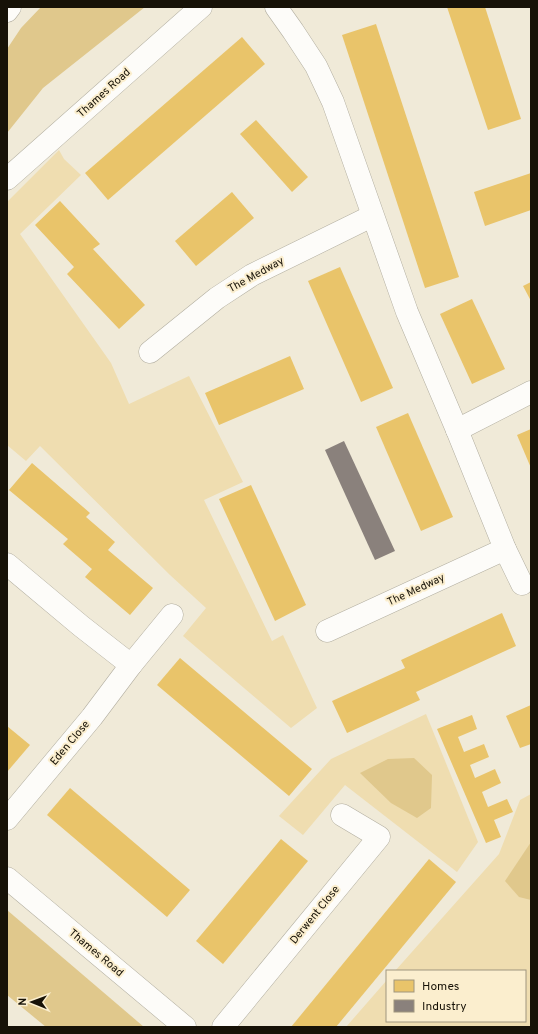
<svg xmlns="http://www.w3.org/2000/svg" width="538" height="1034" font-family="Overpass,sans-serif">
<style>
.green{fill:#efddb0}
.forest{fill:#e0c88c}
.homes{fill:#e9c46a}
.industry{fill:#8a817c}
.lines{fill:none;stroke-linecap:round;stroke-linejoin:round}
.minor-casing{stroke:#b2aea0;stroke-width:23}
.minor{stroke:#fdfcf9;stroke-width:22}
.labels{text-anchor:middle;dominant-baseline:central;stroke-width:4;stroke-linejoin:round;paint-order:stroke}
.street-label{font-size:11px;fill:#171207;stroke:#fbeece}
</style>
<rect width="100%" height="100%" fill="#f0ead8"/>
<g class="green">
<path d="M59 150 64 159 81 175 20 234 111 363 129 404 189 376 243 482 204 500 272 641 283 635 317 708 291 728 183 636 206 608 170 575 40 446 26 461 7 445V202Z"/>
<path d="M426 714 478 842 457 872 345 785 303 835 279 816 331 759Z"/>
<path d="M531 794V1027H346L387 980V1021H525V971H395L499 854 520 800Z"/>
</g>
<g class="forest">
<path d="M41 7H145L43 88 7 133V49L21 28Z"/>
<path d="M414 758 432 775 431 808 417 818 391 803 360 773 388 759Z"/>
<path d="M531 842V900L519 897 505 881Z"/>
<path d="M7 910 144 1027H46L7 995Z"/>
</g>
<g class="homes">
<path d="M447 7H485L521 119 488 130Z"/>
<path d="M376 24 459 277 425 288 342 35Z"/>
<path d="M242 37 265 64 108 200 85 173Z"/>
<path d="M256 120 308 177 292 192 240 134Z"/>
<path d="M531 173V210L485 226 474 192Z"/>
<path d="M232 192 254 218 196 266 175 241Z"/>
<path d="M60 201 100 244 93 249 145 305 119 329 67 274 74 267 35 225Z"/>
<path d="M340 267 393 388 361 402 308 281Z"/>
<path d="M531 282V301L523 286Z"/>
<path d="M472 299 505 369 472 384 440 314Z"/>
<path d="M290 356 304 389 219 425 205 393Z"/>
<path d="M408 413 453 517 421 531 376 427Z"/>
<path d="M531 429V468L517 435Z"/>
<path d="M32 463 90 513 86 517 115 542 108 550 153 588 130 615 85 577 92 569 63 544 68 539 9 490Z"/>
<path d="M251 485 306 605 275 621 219 499Z"/>
<path d="M502 613 516 646 416 692 420 700 347 733 332 701 405 668 401 660Z"/>
<path d="M180 658 312 769 289 796 157 685Z"/>
<path d="M531 705V744L520 748 506 716Z"/>
<path d="M472 715 477 729 458 737 464 752 484 744 489 757 470 765 475 778 495 769 501 783 482 792 488 807 507 799 513 812 494 820 501 837 486 843 437 729Z"/>
<path d="M7 726 30 745 7 772Z"/>
<path d="M70 788 190 890 167 917 47 815Z"/>
<path d="M281 839 308 861 223 964 196 941Z"/>
<path d="M429 859 456 882 336 1027H291Z"/>
</g>
<path class="industry" d="M344 441 395 551 375 560 325 450Z"/>
<g class="lines">
<g class="minor-casing">
<g id="minor">
<path d="M276 7 293 31 316 66 333 102 407 312 457 430 505 549 522 584"/>
<path d="M7 11 10 7"/>
<path d="M7 179 201 7"/>
<path d="M150 352 217 298 252 275 372 216"/>
<path d="M457 430 531 392"/>
<path d="M7 564 81 626 131 665"/>
<path d="M327 631 505 549"/>
<path d="M7 819 92 717 131 665 172 615"/>
<path d="M7 878 185 1027"/>
<path d="M223 1027 379 837 342 815"/>
</g>
</g>
<use href="#minor" class="minor"/>
</g>
<g class="labels">
<g class="street-label">
<text transform="translate(104 93) rotate(-42)">Thames Road</text>
<text transform="translate(256 275) rotate(-29)">The Medway</text>
<text transform="translate(416 590) rotate(-25)">The Medway</text>
<text transform="translate(70 743) rotate(-50)">Eden Close</text>
<text transform="translate(315 915) rotate(-51)">Derwent Close</text>
<text transform="translate(96 953) rotate(40)">Thames Road</text>
</g>
</g>
<rect width="538" height="1034" fill="none" stroke="#171207" stroke-width="16"/>
<rect x="386" y="970" width="140" height="52" fill="#fbeece" stroke="#a0967e"/>
<rect x="394" y="980" width="20" height="12" fill="#e9c46a" stroke="#a0967e"/>
<text x="422" y="990" font-size="12" fill="#171207">Homes</text>
<rect x="394" y="1000" width="20" height="12" fill="#8a817c" stroke="#a0967e"/>
<text x="422" y="1010" font-size="12" fill="#171207">Industry</text>
<g transform="translate(32 1002) rotate(271)" stroke="#fbeece" stroke-width="3" paint-order="stroke">
<path d="M0-3L7 15L0 10L-7 15Z" fill="#171207"/>
<text y="-6" font-size="11" font-weight="bold" text-anchor="middle" fill="#171207">N</text>
</g>
</svg>
